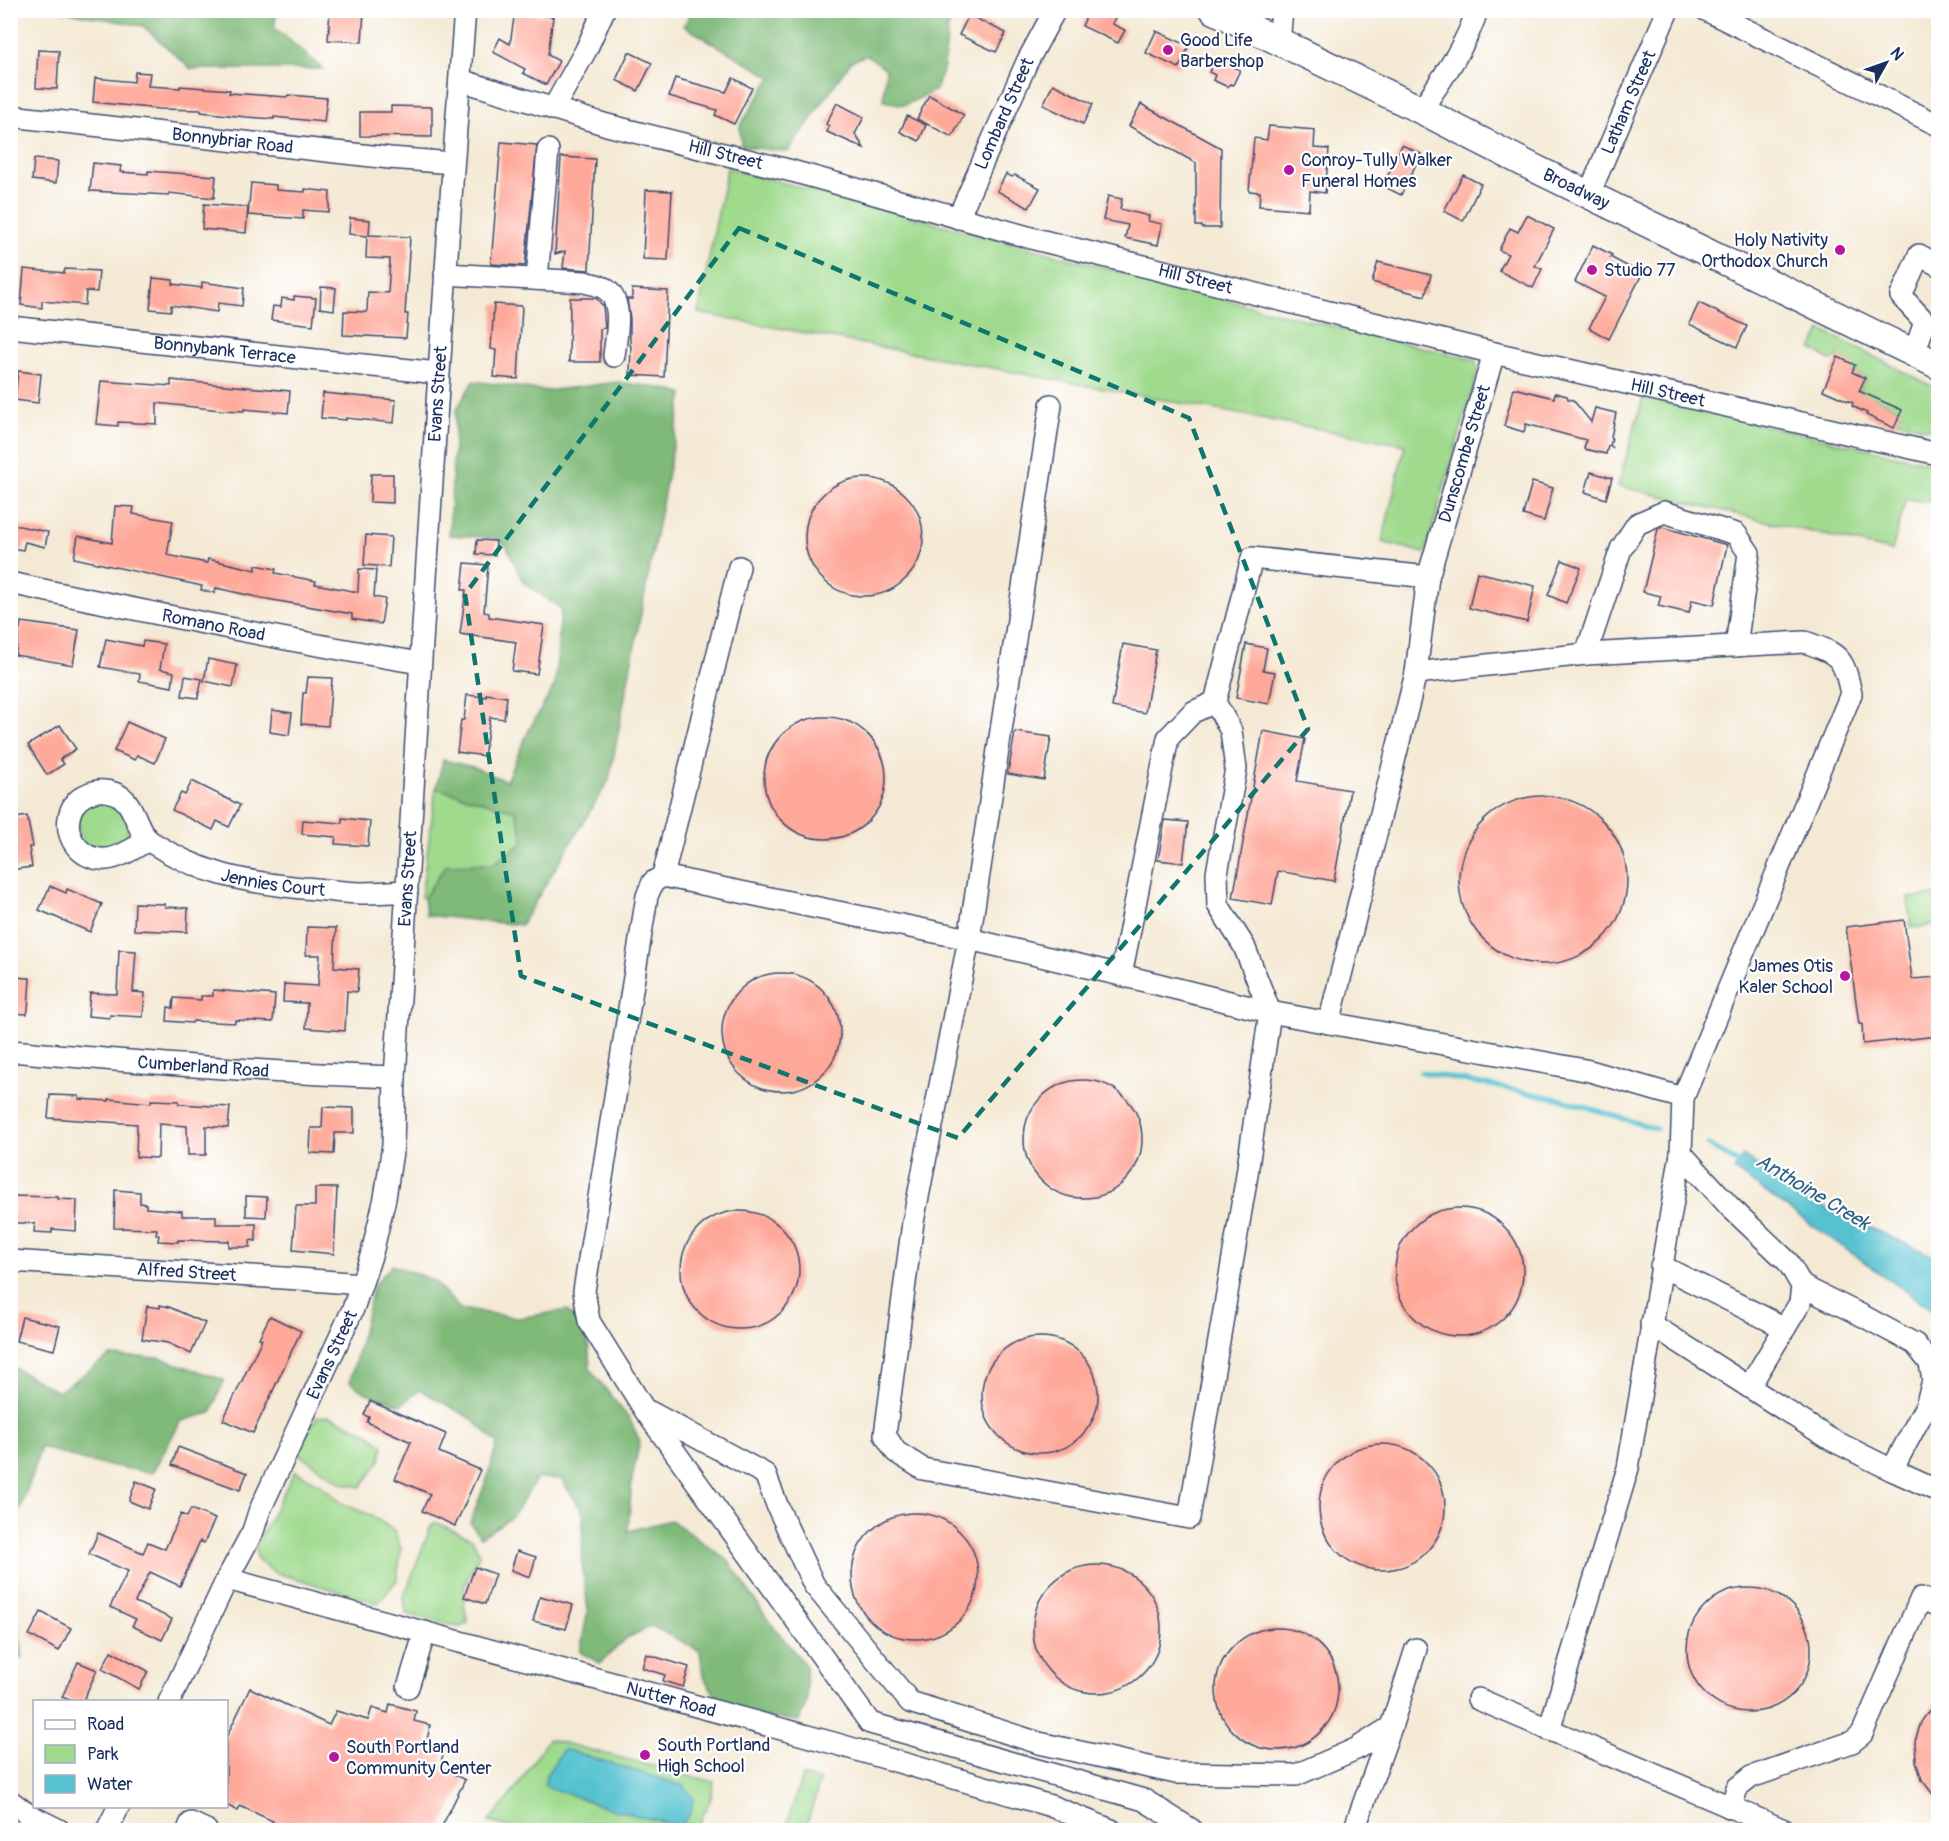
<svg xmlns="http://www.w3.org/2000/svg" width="1949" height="1841" font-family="Pangolin,sans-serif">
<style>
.green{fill:#9fda8d;stroke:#5d8476;stroke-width:1.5}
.forest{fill:#7fba78;stroke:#4d746b;stroke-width:1.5}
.water{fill:#56c2d0;stroke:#387897;stroke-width:1.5}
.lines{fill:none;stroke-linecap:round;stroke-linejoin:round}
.stream{stroke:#56c2d0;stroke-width:5}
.building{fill:#fea899}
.minor-casing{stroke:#3c4b70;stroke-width:24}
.major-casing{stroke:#3c4b70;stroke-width:30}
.minor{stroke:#fff;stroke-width:21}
.major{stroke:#fff;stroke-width:27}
.marked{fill:none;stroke:#0f766e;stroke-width:4.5;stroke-dasharray:12 8;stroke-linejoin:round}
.poi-dot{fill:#b5179e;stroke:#fff;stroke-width:2}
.labels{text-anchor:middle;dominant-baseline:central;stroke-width:4.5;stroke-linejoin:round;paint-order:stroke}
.poi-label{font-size:18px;fill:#1b2f5e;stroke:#fff;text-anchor:start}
.street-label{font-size:18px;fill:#1b2f5e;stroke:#fff}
.water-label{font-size:20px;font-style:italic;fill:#306286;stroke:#fff}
</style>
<rect width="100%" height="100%" fill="#fff"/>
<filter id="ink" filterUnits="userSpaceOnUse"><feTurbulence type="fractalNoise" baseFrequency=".0167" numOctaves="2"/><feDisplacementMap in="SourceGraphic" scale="12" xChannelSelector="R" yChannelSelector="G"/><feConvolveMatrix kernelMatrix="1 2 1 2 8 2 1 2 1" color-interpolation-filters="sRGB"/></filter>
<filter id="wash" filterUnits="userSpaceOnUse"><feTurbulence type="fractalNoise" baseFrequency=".008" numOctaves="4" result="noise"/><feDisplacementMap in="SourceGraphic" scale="24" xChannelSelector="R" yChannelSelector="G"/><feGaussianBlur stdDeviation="1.35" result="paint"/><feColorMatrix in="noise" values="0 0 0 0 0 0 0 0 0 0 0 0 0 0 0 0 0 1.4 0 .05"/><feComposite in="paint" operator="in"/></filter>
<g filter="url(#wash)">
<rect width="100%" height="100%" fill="#f4e9d4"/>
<g class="green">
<path d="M727 168 1261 309 1475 360 1478 370 1425 553 1382 542 1405 445 698 313Z"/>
<path d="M1821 330 1938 389V431L1897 421 1901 410 1875 398 1857 395 1865 378 1852 372 1838 357 1831 361 1812 349Z"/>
<path d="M1643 398 1930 463 1938 467 1929 502 1906 499 1892 551 1618 486Z"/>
<path d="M436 788 516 811 524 842 493 864 446 865 424 898 421 897Z"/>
<path d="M105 799C110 802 119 805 122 809 132 823 129 838 118 849H84L75 816 87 802Z"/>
<path d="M1938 895V925L1911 928 1908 898Z"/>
<path d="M329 1416 362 1430 383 1445 380 1461 361 1487 342 1483 300 1455 299 1448 317 1417Z"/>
<path d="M295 1471 320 1484 343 1504 368 1514 394 1530 401 1548 397 1580 378 1603 274 1572 257 1559 256 1545Z"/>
<path d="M435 1522 472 1539 480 1554C464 1582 459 1591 468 1623L460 1627 406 1614 404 1597 430 1528Z"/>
<path d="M548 1739 714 1782 711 1798 696 1830H521L489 1822 514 1791Z"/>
<path d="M802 1776 820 1781 805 1830H785Z"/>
</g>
<g class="forest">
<path d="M62 11H277L274 27 323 69H191L143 26Z"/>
<path d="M788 11 798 15 802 10 961 11 948 27 944 66 936 90 905 105 883 101 886 69 867 55 851 61 788 152 741 146 740 126 771 77 684 26 691 11Z"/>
<path d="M473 381 547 391 618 382 665 389 683 394 609 780 521 925 426 915 424 898 446 865 493 864 524 842 516 811 436 788 443 760 473 767 506 781 530 728 555 685 561 609 523 582 506 545 495 538 449 535 456 411Z"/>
<path d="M392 1265 433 1280 460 1309 519 1318 567 1310 588 1336 590 1369 630 1420 640 1441 632 1478 628 1531 671 1520 729 1561 768 1620 806 1666 807 1701 799 1721 729 1714 703 1677 700 1651 652 1626 627 1638 600 1663 580 1652 588 1610 582 1563 583 1512 561 1479 537 1478 512 1517 481 1537 470 1523 488 1476 497 1443 472 1419 420 1390 400 1405 364 1392 350 1382 374 1285Z"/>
<path d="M110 1356 160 1358 224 1380 211 1413 181 1421 152 1473 85 1461 41 1447 28 1487 11 1534V1366L58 1392Z"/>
<path d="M11 1612 17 1619 23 1657 11 1663Z"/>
</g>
<g class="water">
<path d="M1743 1156 1821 1206 1938 1258V1314L1734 1170Z"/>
<path d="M564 1749 684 1786 693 1798 691 1813 680 1826 614 1810 545 1786 546 1775Z"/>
</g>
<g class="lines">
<g class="stream">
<path d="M1421 1072 1560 1099 1657 1129"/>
<path d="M1708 1145 1743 1166"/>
</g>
</g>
<g id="blocks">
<g class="building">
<path d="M330 10H364L362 42 328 40Z"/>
<path d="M1089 10H1119L1112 24 1125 30 1118 43 1082 26Z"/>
<path d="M515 11 553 17 548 55 559 61 546 85 523 73 525 69 493 52 500 38 510 44Z"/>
<path d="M969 15 1006 33 996 52 959 35Z"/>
<path d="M1156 31 1189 46 1179 68 1146 53Z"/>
<path d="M38 50 59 51 57 89 36 88Z"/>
<path d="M629 52 652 63 638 91 616 80Z"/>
<path d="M1215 59 1240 70 1233 85 1230 84 1228 87 1213 80 1215 75 1209 72Z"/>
<path d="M135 72 150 73 148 86 180 88V86L230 90 229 93 287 97 288 95 327 98 324 122 274 117V119L246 117 201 112V110L159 109 93 102 95 78 134 82Z"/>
<path d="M675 78 726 92 733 78 752 88 734 124 715 115 717 110 669 96Z"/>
<path d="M1053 84 1093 104 1083 124 1043 105Z"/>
<path d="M929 95 964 115 952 137 917 119Z"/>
<path d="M837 103 864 117 855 134 864 148 827 132 829 126 826 124Z"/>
<path d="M1141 104 1221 148 1220 228H1202V226H1196V163L1129 126Z"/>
<path d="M391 106 432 107V137L360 136V112H391Z"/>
<path d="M907 116 926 125 919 141 900 132Z"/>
<path d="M1269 126 1315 130 1314 148 1329 149 1325 193 1310 191 1309 210 1259 206 1260 192 1249 191 1254 138 1267 140Z"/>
<path d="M501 142 537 145 525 266 491 264Z"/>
<path d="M1402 145 1421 154 1401 195 1383 186Z"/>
<path d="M561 157 595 159 589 270 563 268 565 251 555 254Z"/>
<path d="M34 159 58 161 56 183 32 180Z"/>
<path d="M93 163 121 166 120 172 148 174V171L216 176 214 198 169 193V195L90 191Z"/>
<path d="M1006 174 1012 177 1015 175 1040 188 1029 208 997 191Z"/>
<path d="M1463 175 1481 184 1463 221 1444 211Z"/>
<path d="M251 183 276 185V190L305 192V189L330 192 329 212 303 210V219L248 215Z"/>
<path d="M646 190 672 191 668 260 643 259Z"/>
<path d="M1108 196 1122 199 1120 209 1149 216 1148 221 1162 224 1158 245 1125 238 1128 225 1103 220Z"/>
<path d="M204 204 248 207 246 233 202 229Z"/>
<path d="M1527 215 1554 229 1535 266 1542 269 1533 288 1499 271 1508 254 1499 250 1510 228 1518 232Z"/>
<path d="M350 218 370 220 369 235 410 237 405 314H408L406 338 343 335 344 311 367 312 368 292 388 293 390 259 366 258 367 236 349 234Z"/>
<path d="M1593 245 1612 255 1610 257 1642 274 1609 339 1589 328 1605 297 1575 282Z"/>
<path d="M1378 262 1431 275 1425 296 1372 282Z"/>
<path d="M24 269 64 273 65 269 99 271 97 292 86 291 85 305 42 301V308L21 305Z"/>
<path d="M153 278 173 280V284L202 288V282L244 288 242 306 218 303 217 312 171 305V311L150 309Z"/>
<path d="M321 287 336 288 334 310 320 308Z"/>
<path d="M632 289 668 291 664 377 630 375 631 346 630 345V318L627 299H632Z"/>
<path d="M294 296 316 298 313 325 271 320 273 306 281 307 282 298 294 300Z"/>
<path d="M570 298H596L603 306 605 328 600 329V362H569Z"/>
<path d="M1699 303 1747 326 1737 347 1689 324Z"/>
<path d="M494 304 522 306 518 379 494 377 496 350 491 349Z"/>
<path d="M1838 357 1855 365 1852 372 1865 378 1859 391 1902 410 1894 428 1866 415 1867 413 1852 406 1853 403 1823 390Z"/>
<path d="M18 371 41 374 38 403 15 400Z"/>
<path d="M171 380 290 391 288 413 244 409V411L221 410 157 403V424L118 422V426L96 424 101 381 171 386Z"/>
<path d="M1514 388 1554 398 1555 393 1567 396 1568 399 1573 400 1591 422 1595 408 1616 413 1611 437 1612 439 1610 445 1612 447 1608 446 1606 454 1584 449 1586 440 1526 424 1524 432 1504 426Z"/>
<path d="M323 393 396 400 394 423 346 418V420L321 418Z"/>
<path d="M1591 472 1612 478 1606 499 1585 492Z"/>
<path d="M371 474H393V503L370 502Z"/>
<circle cx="864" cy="537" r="59"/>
<path d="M1532 482 1553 488 1544 521 1523 515Z"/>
<path d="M115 506 134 507 133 514 173 521 167 555 207 563 208 559 256 570V565L276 569 275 573 316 581 315 584 358 592 359 569 376 570 374 597 385 599 381 624 352 619V614L261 598 216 588 215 593 201 590 202 586 74 558 78 536 112 543Z"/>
<path d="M10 524 48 532 45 547 25 542 23 550 10 548Z"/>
<path d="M1662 527 1727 545 1714 605 1692 600 1689 613 1658 606 1661 596 1643 592 1658 529Z"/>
<path d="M366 535 391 537 389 567 364 565Z"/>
<path d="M477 540 496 541 495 555 476 554Z"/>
<path d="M1562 560 1581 568 1566 603 1548 595Z"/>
<path d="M465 563 488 565 484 612 489 613V617L544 625 537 674 512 671 516 642 460 634 466 590H462Z"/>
<path d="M1477 572 1535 586 1527 622 1469 608Z"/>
<path d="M21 622 79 630 73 665 15 655Z"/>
<path d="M106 639 142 646 143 641 164 644 160 669 174 672 172 687 139 681 140 674 100 667Z"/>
<path d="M1123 644 1156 650 1145 713 1112 707Z"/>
<path d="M1246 644 1267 648 1263 670 1275 672 1269 704 1236 698Z"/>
<path d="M208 659 237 665 233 687 204 681Z"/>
<path d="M185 676 202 679 198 698 182 696Z"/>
<path d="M308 677 332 678 328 726 301 724 303 693H306Z"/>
<path d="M486 694 507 697 504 719 490 717 484 756 457 752 461 720H464L467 695 486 697Z"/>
<path d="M272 710 292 713 289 735 270 732Z"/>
<circle cx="825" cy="778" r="61"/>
<path d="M127 722 165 739 155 763 137 755 135 760 114 751Z"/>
<path d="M60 725 76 749 60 759 64 764 47 775 28 745Z"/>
<path d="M1263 731 1305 739 1297 781 1350 790 1334 881 1278 871 1272 905 1233 898Z"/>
<path d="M1015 732 1051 737 1044 780 1008 774Z"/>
<path d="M192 781 240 805 229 827 217 821 213 830 172 810 181 793 185 795Z"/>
<circle cx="1543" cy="880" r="84"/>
<path d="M27 816 33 847H29L32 867 10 870V819Z"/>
<path d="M342 818 370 821 368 846 335 844 336 837 302 834 303 820 342 823Z"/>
<path d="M1165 820 1188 822 1183 863 1158 860Z"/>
<path d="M50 886 66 893 67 889 102 904 90 932 39 910Z"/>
<path d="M135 903 165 904V907L188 908 187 932 134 930Z"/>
<path d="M1904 920 1912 979 1938 977V1036L1863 1044 1862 1024H1859L1846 927Z"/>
<path d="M307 927 336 928 334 967 359 969 357 992 347 991 345 1031 306 1028 307 1003 283 1002 284 984 318 986 320 955H306Z"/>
<path d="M119 950 136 951 133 992 145 993 143 1017 110 1015V1018L88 1016 90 993 117 994Z"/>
<circle cx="781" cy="1032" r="59"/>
<path d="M10 977 30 978 28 1010 27 1014 10 1013Z"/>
<path d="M213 990 275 995 273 1022 235 1020V1023L193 1021 192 1023 167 1021 168 1007 173 1008 174 998 201 1000V996H213Z"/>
<circle cx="1083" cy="1139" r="59"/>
<path d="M50 1095 79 1096V1099L109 1101V1099L151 1103V1100L179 1101V1104L230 1107 228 1128 206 1126V1155H188L187 1126 159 1124 158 1158 136 1157 137 1124 48 1118Z"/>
<path d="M323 1107 354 1108V1133H335L334 1154 310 1153 311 1128H322Z"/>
<path d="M315 1188H337L334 1254 293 1250 296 1206H315Z"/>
<path d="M115 1190 140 1192V1203L146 1204V1208L182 1211V1216H216V1224H256V1241L250 1240V1247H229V1241L178 1240V1242L158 1241 159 1235H156L157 1229 114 1228Z"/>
<path d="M10 1196 58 1197V1199L77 1200 76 1231 52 1229V1233L34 1232 35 1223H10Z"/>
<path d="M246 1196 267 1197 266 1217 246 1216Z"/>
<circle cx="1459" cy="1272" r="64"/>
<circle cx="740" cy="1270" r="59"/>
<path d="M160 1305 169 1307 205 1323 191 1354 168 1343 142 1339 147 1306 160 1308Z"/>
<path d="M270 1316 301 1331 253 1433 223 1420 262 1339 259 1338Z"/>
<path d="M22 1317 60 1326 54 1350 16 1341Z"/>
<circle cx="1040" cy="1395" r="58"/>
<path d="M370 1401 446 1434 439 1452 480 1470 455 1526 422 1511 430 1494 395 1479 411 1442 367 1422 369 1417 364 1415Z"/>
<circle cx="1382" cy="1507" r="63"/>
<path d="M178 1447 247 1473 240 1490 172 1465Z"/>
<path d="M136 1481 156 1489 148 1509 129 1501Z"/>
<path d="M191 1509 215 1519 204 1543 200 1541 180 1586 150 1572 135 1602 172 1619 162 1640 132 1626 136 1619 110 1607 128 1571 89 1554 98 1533 143 1553 148 1542 165 1549 181 1514 187 1517Z"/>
<circle cx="915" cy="1576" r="63"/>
<path d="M517 1551 536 1557 530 1577 511 1570Z"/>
<circle cx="1097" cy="1629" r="64"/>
<path d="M475 1567 495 1574 485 1604 464 1597Z"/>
<circle cx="1749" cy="1650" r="62"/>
<path d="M540 1596 573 1605 566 1629 533 1621Z"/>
<path d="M41 1612 71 1628 59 1651 29 1635Z"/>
<circle cx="1277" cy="1689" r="61"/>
<path d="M111 1651 148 1671 139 1689 102 1669Z"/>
<path d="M646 1654 689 1667 683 1687 663 1681 665 1675 642 1668Z"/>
<path d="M78 1662 97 1670 83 1701H72L62 1697Z"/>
<path d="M250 1688 329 1725 336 1711 368 1720 372 1708 388 1713 390 1704 416 1711 414 1721 430 1725 427 1741 445 1747 440 1767 465 1780 440 1830H280L271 1825 273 1821 240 1806 238 1811 226 1805V1738Z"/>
<path d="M1938 1698V1801L1922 1780 1916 1761 1915 1741 1921 1722Z"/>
</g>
</g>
</g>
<g filter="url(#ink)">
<use href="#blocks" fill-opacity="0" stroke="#3c4b70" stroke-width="1.5"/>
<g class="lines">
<g class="minor-casing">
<g id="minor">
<path d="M1706 10 1938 125"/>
<path d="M1279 43 1282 10"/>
<path id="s1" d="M460 80 607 125 792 171 1035 239 1494 353 1938 454"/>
<path d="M553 109 586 50 604 10"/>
<path d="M1421 110C1441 80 1467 45 1477 10"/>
<path id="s2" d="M10 116 390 158 453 163"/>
<path id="s3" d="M1589 194 1668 10"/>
<path id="s4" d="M958 218 1027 62 1055 10"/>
<path d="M445 274 585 282C591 284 599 285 604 288 625 300 616 336 614 356"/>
<path d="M537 279 548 150"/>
<path id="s5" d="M10 327 438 373"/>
<path d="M1914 353 1925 322 1901 296 1919 255 1938 265"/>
<path d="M1051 405 969 939 913 1222 885 1435 896 1452 923 1469 1189 1518 1246 1181 1270 1012 1244 946 1218 905 1217 873 1236 769 1231 731 1215 702"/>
<path id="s6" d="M10 583C146 612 282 640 420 663"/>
<path d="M1586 654 1621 549 1637 524 1664 512 1736 534 1749 553 1736 646"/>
<path d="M1416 673 1586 654 1805 642C1840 654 1844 658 1851 694L1683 1098 1681 1153 1628 1468 1549 1730"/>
<path id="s7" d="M148 840C136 847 120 858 106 859 83 861 65 840 69 818 72 797 95 786 114 793 136 800 135 832 151 842 200 874 245 882 302 888 322 889 342 893 361 893 376 893 392 892 407 891"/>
<path d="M663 876 739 567"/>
<path d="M1121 975 1168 738 1193 712 1215 702 1252 558 1428 577"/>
<path id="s8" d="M1329 1023 1416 673 1428 577 1494 353"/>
<path id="s9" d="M10 1051C138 1062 266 1073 395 1077"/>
<path d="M1681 1153 1730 1207 1788 1262 1802 1286 1800 1303 1749 1387"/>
<path id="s10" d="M10 1261 299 1279 361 1284"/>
<path d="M1661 1266 1785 1328"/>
<path d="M1802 1286 1863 1316 1915 1344 1930 1363 1933 1381 1926 1406 1892 1470"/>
<path d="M1651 1324 1830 1439 1892 1470 1938 1491"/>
<path d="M650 1412 765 1474 779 1510 814 1585 910 1702 1039 1743 1176 1773 1296 1775 1356 1749 1391 1727"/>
<path id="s11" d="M227 1579 833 1743 1051 1806 1111 1830"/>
<path d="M408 1687 425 1632"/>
<path d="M1478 1699 1784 1830"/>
<path id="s12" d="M169 1702 227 1579 253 1531 259 1512 353 1309 372 1253 385 1198 393 1145 395 1077C418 721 437 366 465 10"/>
<path d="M10 1801 29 1815 59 1830"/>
<path d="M1731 1808 1737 1788 1751 1777 1852 1742 1862 1734 1921 1598 1938 1606"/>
<path d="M107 1830 119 1806"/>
<path d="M188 1830 191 1823 206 1830"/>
<path d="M1192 1830 1144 1800 870 1723 644 1409 589 1321 584 1291 647 896 653 882 663 876 969 939 1121 975 1270 1012 1590 1071 1683 1098"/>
<path d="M1354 1830 1391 1727 1416 1649"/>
</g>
</g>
<g class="major-casing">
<g id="major">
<path id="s13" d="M1214 10 1421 110 1534 168 1938 365"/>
</g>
</g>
<use href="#minor" class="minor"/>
<use href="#major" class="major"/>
</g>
</g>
<path class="marked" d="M739 228 1189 418 1308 729 958 1138 521 976 465 594Z"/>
<g class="poi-dot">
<circle cx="1168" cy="50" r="6"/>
<circle cx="1289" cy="170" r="6"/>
<circle cx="1840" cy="250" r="6"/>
<circle cx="1592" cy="270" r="6"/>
<circle cx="1845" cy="976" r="6"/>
<circle cx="645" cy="1755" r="6"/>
<circle cx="334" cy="1757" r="6"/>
</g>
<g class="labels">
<g class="poi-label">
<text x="1180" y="40">Good Life<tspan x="1180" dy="21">Barbershop</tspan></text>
<text x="1301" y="160">Conroy-Tully Walker<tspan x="1301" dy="21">Funeral Homes</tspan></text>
<text x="1828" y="240" text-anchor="end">Holy Nativity<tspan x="1828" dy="21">Orthodox Church</tspan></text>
<text x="1604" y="270">Studio 77</text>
<text x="1833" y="966" text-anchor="end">James Otis<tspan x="1833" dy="21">Kaler School</tspan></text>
<text x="657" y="1745">South Portland<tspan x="657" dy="21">High School</tspan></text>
<text x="346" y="1747">South Portland<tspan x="346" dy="21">Community Center</tspan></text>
</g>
<g class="street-label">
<text stroke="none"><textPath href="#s3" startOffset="100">Latham Street</textPath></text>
<text stroke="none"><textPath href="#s4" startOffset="114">Lombard Street</textPath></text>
<text stroke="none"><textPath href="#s2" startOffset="224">Bonnybriar Road</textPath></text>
<text stroke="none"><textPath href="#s1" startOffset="276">Hill Street</textPath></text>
<text stroke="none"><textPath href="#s13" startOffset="404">Broadway</textPath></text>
<text stroke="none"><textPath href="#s1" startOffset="762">Hill Street</textPath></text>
<text stroke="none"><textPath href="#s5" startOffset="216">Bonnybank Terrace</textPath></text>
<text stroke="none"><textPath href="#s1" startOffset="1248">Hill Street</textPath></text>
<text stroke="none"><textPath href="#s12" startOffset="1356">Evans Street</textPath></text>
<text stroke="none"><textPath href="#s8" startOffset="586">Dunscombe Street</textPath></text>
<text stroke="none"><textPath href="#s6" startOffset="208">Romano Road</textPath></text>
<text stroke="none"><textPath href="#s12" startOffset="870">Evans Street</textPath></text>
<text stroke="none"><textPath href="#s7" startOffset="362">Jennies Court</textPath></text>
<text stroke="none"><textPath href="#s9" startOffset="194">Cumberland Road</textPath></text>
<text stroke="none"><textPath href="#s10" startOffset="177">Alfred Street</textPath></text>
<text stroke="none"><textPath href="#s12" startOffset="384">Evans Street</textPath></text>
<text stroke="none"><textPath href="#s11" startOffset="460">Nutter Road</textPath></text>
</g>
<g class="water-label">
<text transform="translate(1813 1192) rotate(31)">Anthoine Creek</text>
</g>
</g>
<rect width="1949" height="1841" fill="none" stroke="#fff" stroke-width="36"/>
<rect x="33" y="1700" width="195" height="108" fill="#ffffff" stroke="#a4acbf" stroke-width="1.5"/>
<rect x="45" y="1720" width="30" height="9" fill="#ffffff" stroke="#a4acbf" stroke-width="1.5"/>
<text x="87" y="1730" font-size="18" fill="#1b2f5e">Road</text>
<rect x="45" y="1745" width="30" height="18" fill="#9fda8d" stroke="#a4acbf" stroke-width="1.5"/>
<text x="87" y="1760" font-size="18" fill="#1b2f5e">Park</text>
<rect x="45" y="1775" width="30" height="18" fill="#56c2d0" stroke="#a4acbf" stroke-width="1.5"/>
<text x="87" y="1790" font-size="18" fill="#1b2f5e">Water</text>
<g transform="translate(1886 63) rotate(50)" stroke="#ffffff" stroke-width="4.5" paint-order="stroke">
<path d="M0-4.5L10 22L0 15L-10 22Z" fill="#1b2f5e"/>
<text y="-9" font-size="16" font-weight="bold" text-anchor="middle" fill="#1b2f5e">N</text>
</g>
</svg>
